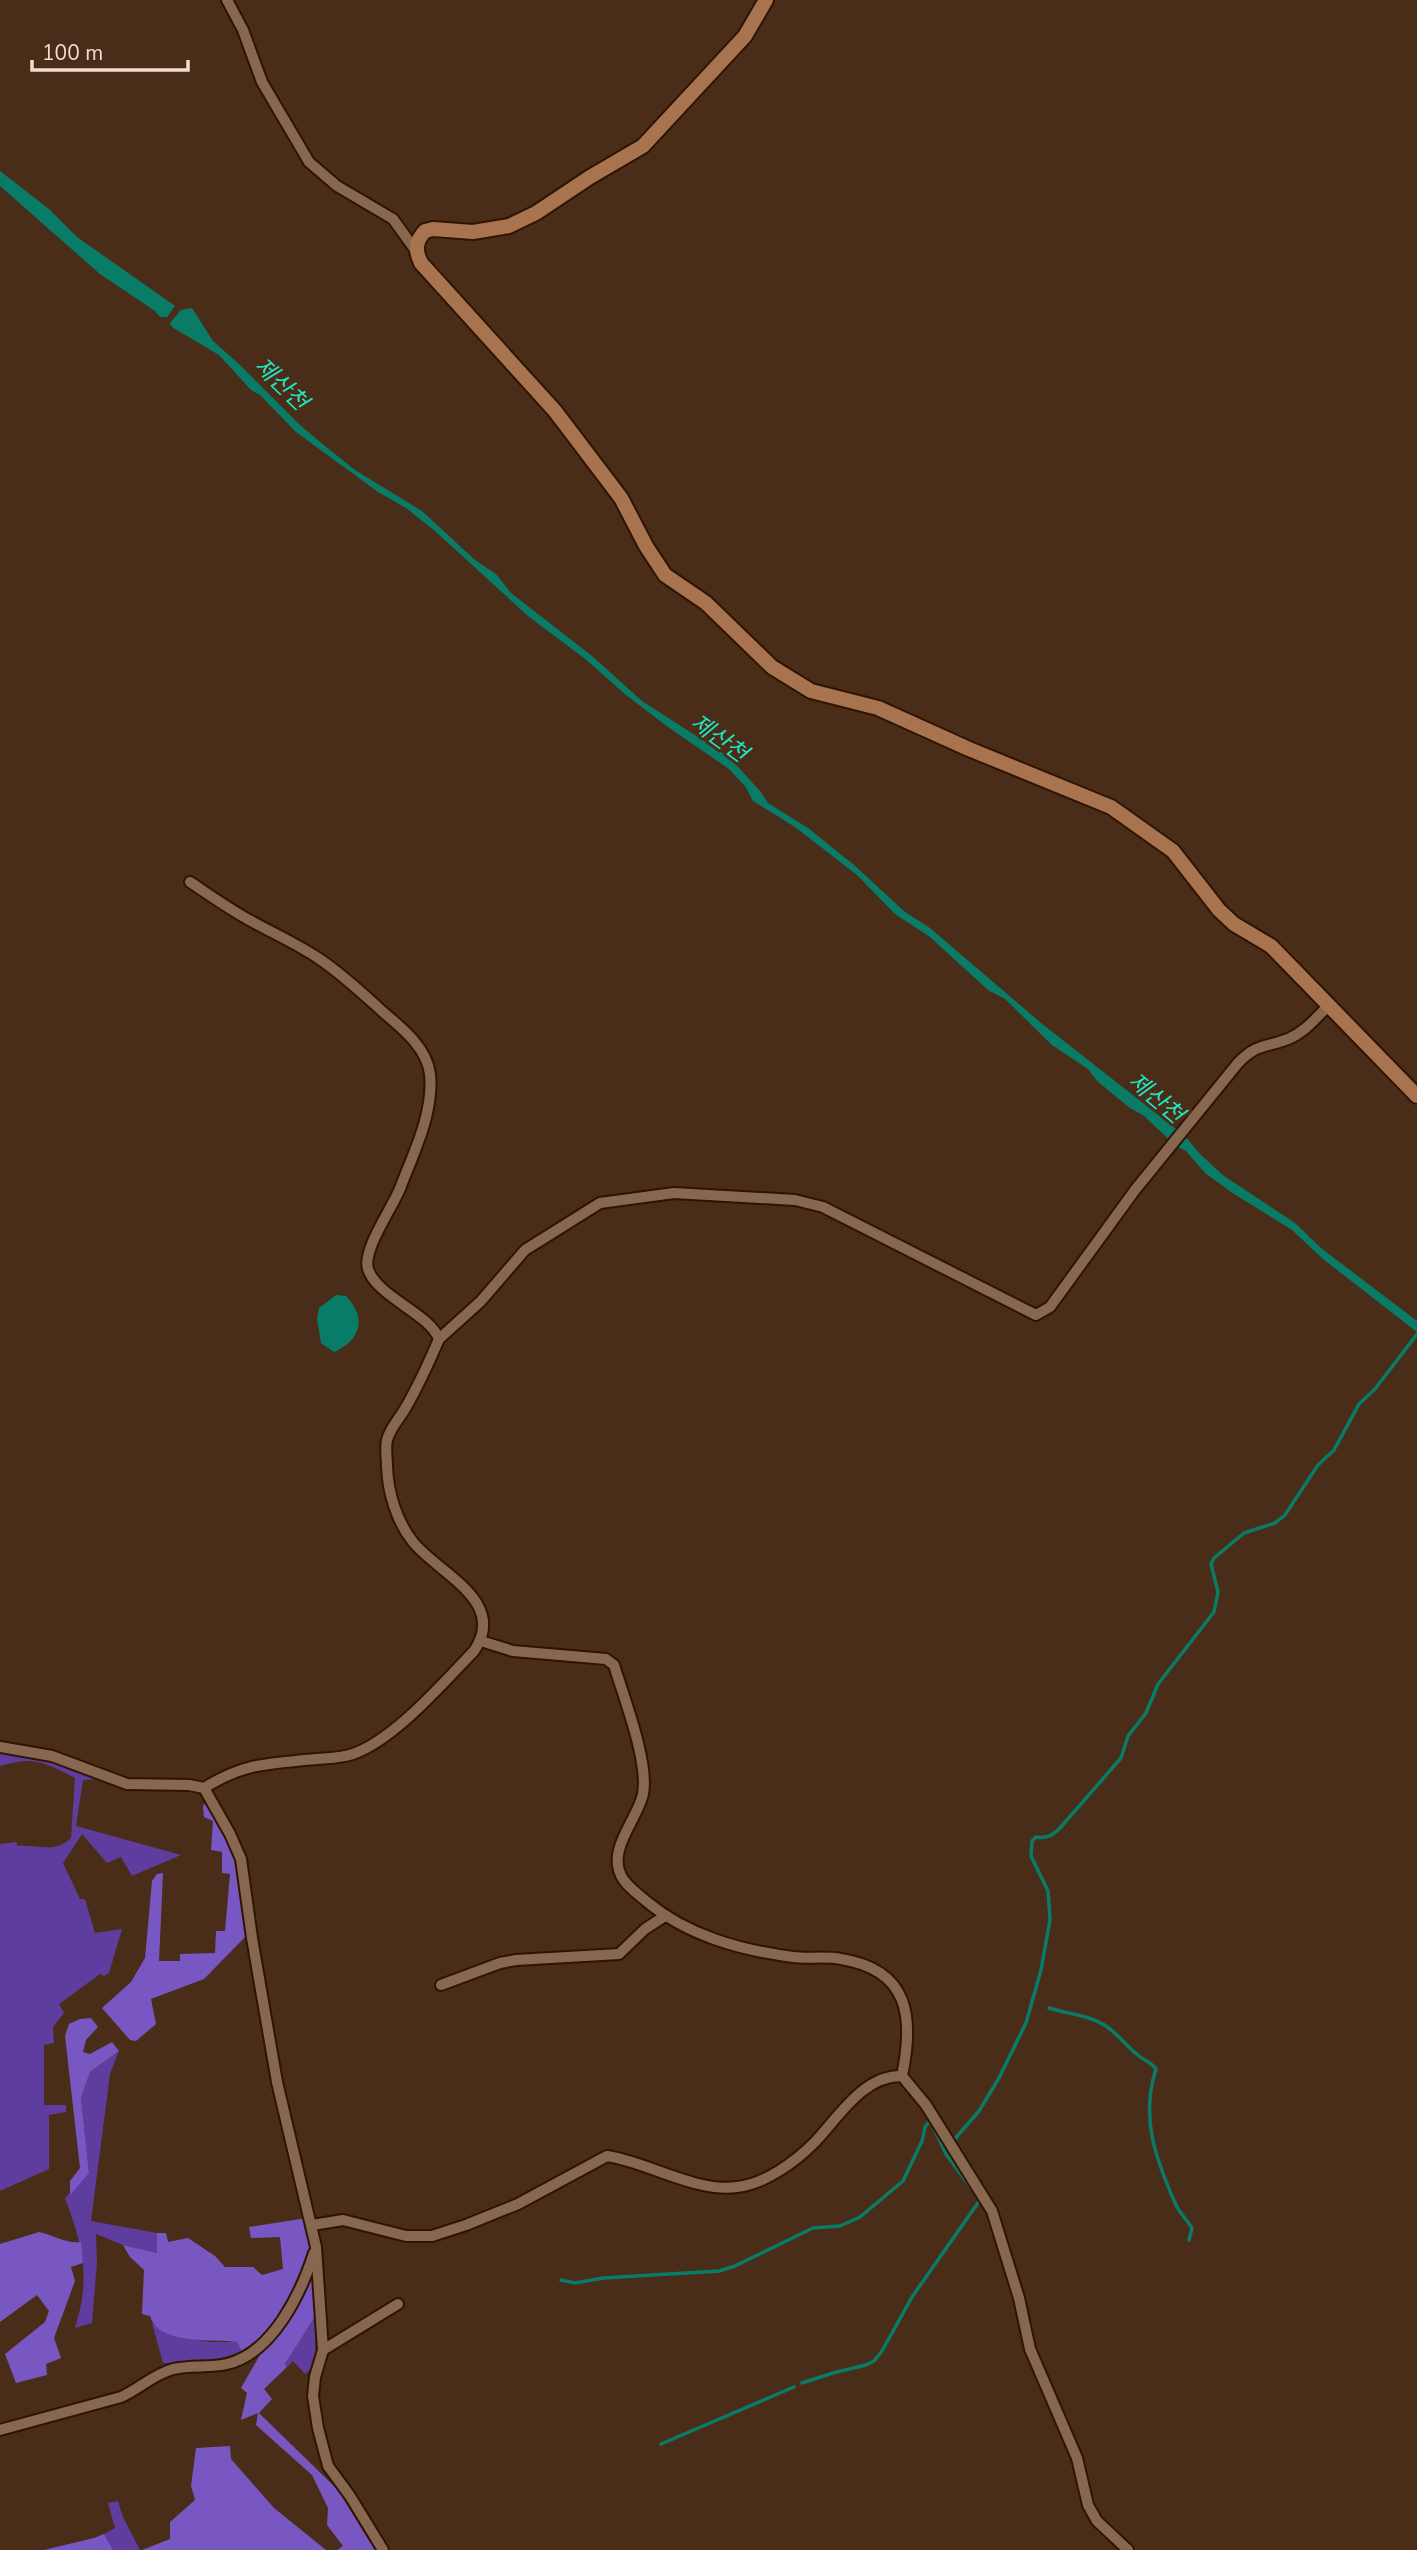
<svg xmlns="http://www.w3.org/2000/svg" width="1417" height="2550" font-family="'Nunito Sans','Noto Sans KR',sans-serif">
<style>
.green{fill:#5e3d9e}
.forest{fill:#7957c2}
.water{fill:#097c67}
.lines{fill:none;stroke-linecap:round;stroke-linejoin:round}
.stream{stroke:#097c67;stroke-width:3.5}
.street-casing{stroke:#2f1401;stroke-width:14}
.secondary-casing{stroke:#2f1401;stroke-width:18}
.street{stroke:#886751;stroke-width:10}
.secondary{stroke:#a87450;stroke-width:14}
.labels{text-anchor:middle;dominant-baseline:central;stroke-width:6;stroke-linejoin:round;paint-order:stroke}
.water-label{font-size:23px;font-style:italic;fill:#20e8c4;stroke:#4a2d18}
</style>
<rect width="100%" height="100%" fill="#4a2d18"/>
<g class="green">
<path d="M0 1750 34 1755 101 1779 83 1780 76 1826 181 1855 132 1876 121 1857 107 1863 82 1834 63 1863 80 1899H85L95 1933 122 1929 109 1973 104 1976 100 1974 59 2004 64 2013 53 2027 54 2043 44 2045V2105H66V2112L49 2115V2169L0 2191V1844L16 1842 18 1846C37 1844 55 1854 71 1838L75 1778C43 1762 35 1756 0 1766Z"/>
<path d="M119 2051 110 2074 91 2221 157 2233V2253L123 2245 96 2234 97 2261 92 2323 75 2328C91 2276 83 2247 65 2198L89 2173 81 2098 90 2072Z"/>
<path d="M316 2315 315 2364 305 2374 293 2361 287 2367 285 2364Z"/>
<path d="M152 2323 169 2334 209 2342H237L242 2352 207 2362 163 2363Z"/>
<path d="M118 2501 123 2517 140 2550H113L104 2534 115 2528 108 2503Z"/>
</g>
<g class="forest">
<path d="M207 1799 238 1860 248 1934 204 1979 151 1999 156 2024 136 2041 130 2040 102 2008 131 1982 145 1958 152 1881 157 1874 163 1873 159 1961H180V1954L215 1953 216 1931H225L230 1874 222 1873V1852L211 1850 213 1821 204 1817 203 1807Z"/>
<path d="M91 2018 98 2027 86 2040 83 2052 90 2054 112 2042 119 2051 90 2072 81 2098 89 2173 70 2195V2181L80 2168 65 2036 69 2024 80 2019Z"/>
<path d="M307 2218 313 2247 284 2313 257 2342 242 2352 237 2342C214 2339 158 2345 150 2316L142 2314 144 2270 130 2257 123 2245 157 2253V2233H166L168 2242 188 2238 215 2256 225 2267H253L262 2275 283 2269 280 2237 251 2238 249 2227Z"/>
<path d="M39 2232C54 2235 66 2244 81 2242L83 2263 71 2267 75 2281 54 2338 61 2358 46 2364 47 2375 16 2383 5 2354 45 2322 49 2311 37 2295 0 2322V2244Z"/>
<path d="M312 2264 316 2315 285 2364 287 2367 264 2389 272 2399 259 2413 338 2490 375 2550H337L343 2546 327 2525 328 2508 312 2475 256 2425 258 2413 241 2420 247 2393 241 2388Z"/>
<path d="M230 2446 231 2459 274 2508 326 2550H142L170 2539V2522L195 2500 191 2486 196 2448Z"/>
<path d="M104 2534 113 2550H44L94 2538Z"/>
</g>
<g class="water">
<path d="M0 171 49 209 77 237 175 306 167 317H160L155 311 100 274 0 186Z"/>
<path d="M192 308 213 341 239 364 301 426 325 446 355 470 422 511 475 560 496 574 511 593 592 656 642 701 729 757 760 791 768 803 808 828 854 865 905 912 930 928 1041 1023 1185 1136 1200 1154 1224 1176 1295 1223 1321 1248 1417 1321V1332L1323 1259 1292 1230 1231 1192 1205 1173 1186 1151 1176 1146 1144 1116 1130 1108 1097 1081 1088 1069 1052 1045 1005 999 988 990 930 937 895 914 857 875 795 827 753 801 745 786 729 769 668 727 626 695 584 658 528 616 435 531 406 508 378 492 296 432 260 395 251 390 219 355 172 327 170 323 181 310Z"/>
<path d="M336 1295 346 1296C367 1318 361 1340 334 1352L321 1343 317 1319 319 1308Z"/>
</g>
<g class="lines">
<g class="stream">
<path d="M1049 2008C1068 2014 1089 2015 1106 2026 1119 2035 1127 2047 1139 2056 1145 2061 1151 2062 1156 2069 1140 2118 1156 2160 1176 2205 1180 2213 1187 2220 1192 2228L1189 2240"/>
<path d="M953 2141 979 2111 999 2078 1026 2023 1041 1970 1050 1920 1048 1891 1031 1856 1032 1841 1036 1837C1047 1839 1053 1835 1060 1828L1121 1758 1128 1736 1146 1713 1158 1684 1214 1612 1218 1592 1211 1564 1214 1558 1244 1533 1275 1523 1285 1515 1318 1465 1334 1450 1359 1404 1375 1389 1417 1334"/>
<path d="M561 2280 575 2283 603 2278 719 2271 735 2266 813 2228 840 2226 860 2217 903 2181 922 2141 925 2127 929 2122 932 2124 946 2154 980 2200 912 2297 882 2351 874 2361 866 2365 833 2373 802 2383"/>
<path d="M661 2444 794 2387"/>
</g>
<g class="street-casing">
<g id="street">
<path d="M227 0 243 30 262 82 309 162 337 186 393 219 416 251"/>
<path d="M190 882C208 894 225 906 244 917 268 931 294 942 318 958 341 973 362 993 383 1012 402 1028 427 1048 430 1074 434 1112 414 1152 401 1186 394 1206 362 1249 368 1269 377 1297 429 1313 439 1339 430 1360 417 1388 406 1407 400 1418 390 1428 387 1440 385 1448 387 1458 387 1467 388 1493 397 1522 413 1542 439 1574 508 1601 474 1651 443 1683 394 1740 353 1754 342 1758 328 1758 316 1759 268 1764 246 1762 204 1788"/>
<path d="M439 1339 481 1301 525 1250 600 1203 674 1193 795 1200 823 1207 1036 1315 1050 1307 1135 1190 1238 1063C1257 1043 1265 1048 1288 1039 1305 1032 1316 1018 1328 1006"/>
<path d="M481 1641 513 1651 606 1659 614 1665C624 1698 649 1762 643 1794 637 1821 605 1851 623 1879 629 1888 638 1894 646 1901 688 1936 740 1950 793 1957 809 1959 825 1956 841 1959 910 1970 914 2018 902 2076L926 2105 992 2211 1019 2298 1030 2349 1077 2458 1088 2505 1097 2521 1128 2550"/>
<path d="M0 1747 52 1756 127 1784 189 1785 204 1788 230 1834 241 1859 252 1938 277 2082 316 2247 323 2350 315 2377 313 2396 318 2428 328 2466 350 2496 383 2550"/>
<path d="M441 1985 500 1963 516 1960 619 1954 645 1929 665 1916"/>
<path d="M312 2225 343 2220 406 2236H432L466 2225 518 2204 607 2156C648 2162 696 2193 737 2187 765 2184 795 2162 815 2142 838 2118 863 2075 902 2076"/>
<path d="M323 2350 398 2304"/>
<path d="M0 2430 121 2397C139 2389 154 2374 173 2369 191 2365 210 2368 227 2364 273 2353 301 2293 314 2253"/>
</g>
</g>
<g class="secondary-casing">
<path id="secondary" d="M766 0 745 36 643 146 590 177 536 213 509 226 473 232 433 229 425 231C415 242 415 250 421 263L555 411 621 498 646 546 665 575 706 603 772 667 811 691 878 708 969 749 1111 807 1173 851 1219 910 1234 924 1271 946 1417 1096"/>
</g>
<use href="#street" class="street"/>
<use href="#secondary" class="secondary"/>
</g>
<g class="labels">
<g class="water-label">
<text transform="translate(281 384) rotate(44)">제산천</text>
<text transform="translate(719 738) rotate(36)">제산천</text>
<text transform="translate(1156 1098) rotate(40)">제산천</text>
</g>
</g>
<path d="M32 60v10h156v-10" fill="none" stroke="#f0ddd1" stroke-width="3.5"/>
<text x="42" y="60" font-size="21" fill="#f0ddd1" stroke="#4a2d18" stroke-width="5" paint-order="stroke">100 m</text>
</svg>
